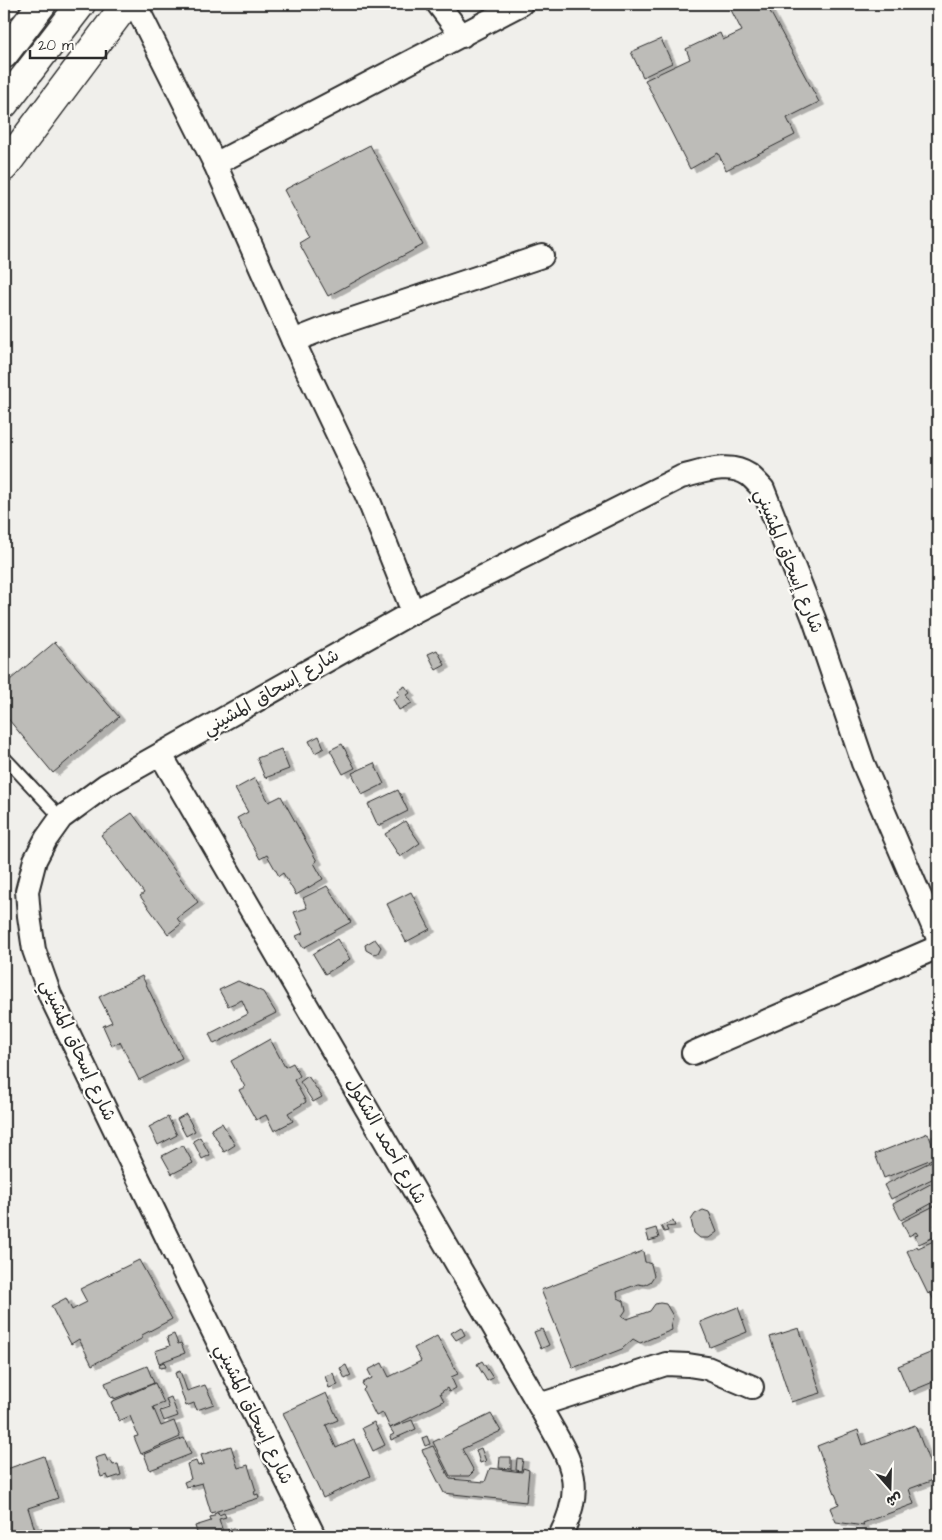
<svg xmlns="http://www.w3.org/2000/svg" width="942" height="1540" font-family="'Architects Daughter','Playpen Sans Arabic',sans-serif">
<style>
.building{fill:#bdbcb8;stroke:#2b2b2b;filter:url(#shadow)}
.lines{fill:none;stroke-linecap:round;stroke-linejoin:round}
.lane-casing{stroke:#2b2b2b;stroke-width:15}
.street-casing{stroke:#2b2b2b;stroke-width:26}
.secondary-casing{stroke:#2b2b2b;stroke-width:31}
.lane{stroke:#fdfcf7;stroke-width:11}
.street{stroke:#fdfcf7;stroke-width:22}
.secondary{stroke:#fdfcf7;stroke-width:28}
.labels{text-anchor:middle;dominant-baseline:central;stroke-width:4.5;stroke-linejoin:round;paint-order:stroke}
.street-label{font-size:18px;fill:#2b2b2b;stroke:#fdfcf7}
</style>
<defs>
<filter id="shadow"><feDropShadow dx="5.5" dy="3" stdDeviation="0" flood-color="#0004"/></filter>
</defs>
<rect width="100%" height="100%" fill="#f0efeb"/>
<filter id="ink" filterUnits="userSpaceOnUse"><feTurbulence type="fractalNoise" baseFrequency=".02" numOctaves="2"/><feDisplacementMap in="SourceGraphic" scale="10" xChannelSelector="R" yChannelSelector="G"/><feConvolveMatrix kernelMatrix="1 2 1 2 8 2 1 2 1" color-interpolation-filters="sRGB"/></filter>
<g filter="url(#ink)">
<g class="building">
<path d="M736 4H766L819 102 787 118 795 135 726 170 718 153 690 169 645 80 690 59 686 49 720 33 723 40 742 31 731 10 737 6Z"/>
<path d="M661 39 672 63 643 77 631 52Z"/>
<path d="M370 145 423 245 328 296 299 243 309 237 284 190Z"/>
<path d="M55 642 119 717 53 773 4 714V685Z"/>
<path d="M437 650 445 665 436 670 428 654Z"/>
<path d="M405 686 410 693 407 695 412 703 399 710 393 699 400 695 397 691Z"/>
<path d="M319 736 324 748 315 753 309 741Z"/>
<path d="M342 744 355 768 343 774 330 750Z"/>
<path d="M281 749 289 769 265 778 257 758Z"/>
<path d="M374 763 384 784 362 795 352 773Z"/>
<path d="M255 778 269 802 281 796 317 861 314 863 323 879 296 895 283 873 279 876 267 855 260 859 237 818 248 812 235 789Z"/>
<path d="M398 790 408 811 378 826 368 804Z"/>
<path d="M132 813 198 902 177 918 181 924 168 934 140 896 144 893 101 835Z"/>
<path d="M405 821 420 843 400 857 385 834Z"/>
<path d="M327 886 351 922 303 948 296 936 303 933 294 912 307 908 303 898Z"/>
<path d="M411 892 430 929 406 942 387 904Z"/>
<path d="M337 939 350 959 325 974 313 954Z"/>
<path d="M375 939 381 947 378 953 373 954 366 950 365 945Z"/>
<path d="M142 976 182 1058 139 1080 120 1042 112 1046 103 1026 112 1022 99 997Z"/>
<path d="M238 981 263 992 276 1013 214 1044 209 1034 248 1014 242 1000 228 1006 219 990Z"/>
<path d="M270 1039 285 1067 293 1063 300 1076 294 1080 306 1102 288 1113 293 1121 274 1131 266 1115 256 1120 239 1090 245 1087 231 1061Z"/>
<path d="M308 1076 322 1097 313 1102 300 1082Z"/>
<path d="M186 1114 195 1131 186 1136 177 1119Z"/>
<path d="M168 1117 177 1135 158 1145 149 1127Z"/>
<path d="M222 1123 235 1145 224 1152 211 1129Z"/>
<path d="M928 1133 937 1157 884 1178 875 1154Z"/>
<path d="M200 1137 210 1155 202 1159 193 1141Z"/>
<path d="M183 1145 193 1163 172 1174 162 1156Z"/>
<path d="M938 1158V1176L891 1199 884 1185Z"/>
<path d="M938 1180V1200L901 1220 893 1204Z"/>
<path d="M938 1204V1224L935 1225 938 1235 919 1244 915 1236 918 1235 916 1232 909 1236 902 1222Z"/>
<path d="M703 1210 709 1212 717 1232 709 1238H700L694 1233 691 1220 695 1214Z"/>
<path d="M673 1221 675 1226 666 1227 668 1231 664 1232 661 1226Z"/>
<path d="M656 1228 659 1238 649 1241 646 1231Z"/>
<path d="M938 1239V1310L930 1292 928 1294 907 1251 917 1246 918 1248Z"/>
<path d="M643 1251 645 1262 651 1264 654 1276 650 1282 644 1285 638 1284 617 1292 618 1298 624 1301 626 1310 622 1316 627 1319 650 1311 655 1304 660 1303 666 1304 673 1316 671 1323 672 1330 640 1343 633 1339 622 1349 573 1368 541 1290Z"/>
<path d="M139 1260 172 1319 142 1335 143 1338 92 1365 79 1339 71 1344 51 1306 66 1298 72 1310 79 1306 87 1302 80 1289Z"/>
<path d="M738 1307 747 1332 710 1347 700 1322Z"/>
<path d="M461 1327 465 1335 456 1340 451 1333Z"/>
<path d="M799 1328 821 1393 791 1402 770 1337Z"/>
<path d="M542 1329 549 1345 541 1349 534 1332Z"/>
<path d="M174 1334 178 1344 181 1343 185 1353 159 1363 155 1351 170 1346 167 1337Z"/>
<path d="M437 1336 458 1374 451 1377 456 1388 449 1392 447 1388 440 1393 444 1401 390 1428 383 1413 376 1416 363 1390 365 1388 362 1383 372 1378 368 1370 382 1363 389 1377 421 1361 414 1348Z"/>
<path d="M935 1351 938 1360V1380L909 1392 898 1366Z"/>
<path d="M482 1361 493 1378 487 1381 477 1364Z"/>
<path d="M164 1362 166 1367 160 1368 159 1364Z"/>
<path d="M346 1365 351 1376 345 1379 340 1368Z"/>
<path d="M147 1366 154 1383 114 1399V1397L111 1398 105 1383Z"/>
<path d="M180 1371 187 1391 205 1385 214 1404 197 1410 194 1403 186 1406 175 1373Z"/>
<path d="M333 1373 338 1385 329 1388 325 1376Z"/>
<path d="M155 1383 164 1403 153 1407 161 1426 174 1421 180 1437 141 1454 134 1437 138 1436 130 1416 119 1421 111 1402Z"/>
<path d="M326 1393 338 1420 326 1425 336 1448 354 1440 370 1476 323 1498 283 1413Z"/>
<path d="M171 1397 178 1416 164 1421 160 1411 169 1408 166 1399Z"/>
<path d="M491 1414 501 1431 462 1449 474 1471 469 1476H450L433 1442Z"/>
<path d="M412 1420 416 1429 391 1440 390 1436 394 1434 390 1428Z"/>
<path d="M374 1422 385 1445 373 1451 362 1428Z"/>
<path d="M915 1425 936 1479 909 1489 914 1504 863 1523 864 1526 836 1522 830 1508 839 1504 817 1446 858 1430 863 1445Z"/>
<path d="M427 1436 430 1444 425 1446 422 1438Z"/>
<path d="M184 1438 191 1454 150 1470 144 1454Z"/>
<path d="M231 1446 238 1468 248 1465 256 1491H254L255 1495 258 1494 259 1498 211 1513 202 1483 186 1487 184 1482 191 1479 187 1464 196 1461 198 1466 204 1464 201 1455Z"/>
<path d="M433 1446 450 1479 485 1482 490 1468 522 1472 523 1468 529 1470 526 1502 444 1493 422 1450Z"/>
<path d="M481 1448 486 1461 480 1463 476 1450Z"/>
<path d="M105 1455 108 1462 111 1461 113 1465 118 1464 121 1475 109 1479 107 1475 101 1477 95 1458Z"/>
<path d="M44 1456 58 1498 28 1508 35 1530 42 1528 45 1536H4V1470Z"/>
<path d="M500 1457H511V1469L499 1468Z"/>
<path d="M517 1458 523 1459 521 1471 516 1470Z"/>
<path d="M218 1512 219 1515 224 1513 226 1517 219 1519 223 1532 211 1536H198L195 1526 211 1521 210 1517 214 1516V1514Z"/>
<path d="M234 1528 237 1536H223L228 1534 227 1530Z"/>
</g>
<g class="lines">
<g class="lane-casing">
<path id="lane" d="M4 757 61 818"/>
</g>
<g class="street-casing">
<g id="street">
<path d="M135 4 215 164 293 341 367 496 413 612"/>
<path d="M438 4 462 36"/>
<path d="M215 164 521 4"/>
<path d="M293 341 326 328 542 256"/>
<path d="M161 755 539 1405C566 1455 590 1479 560 1536"/>
<path d="M693 1053 938 947"/>
<path d="M539 1405 666 1364 688 1365 707 1368 752 1387"/>
<path d="M314 1536 170 1244 50 995 34 950 29 916 27 891 35 860 46 839 61 818 106 785 413 612 681 477C702 472 729 461 749 475 754 479 759 485 763 489L814 619 863 763 938 938"/>
</g>
</g>
<g class="secondary-casing">
<g id="secondary">
<path d="M4 5 5 4"/>
<path d="M4 54 42 4"/>
<path d="M4 104 81 4"/>
<path d="M4 167 126 4"/>
</g>
</g>
<use href="#lane" class="lane"/>
<use href="#street" class="street"/>
<use href="#secondary" class="secondary"/>
</g>
</g>
<g class="labels">
<g class="street-label">
<text transform="translate(789 561) rotate(68)">شارع إسحاق المشيني</text>
<text transform="translate(271 692) rotate(-30)">شارع إسحاق المشيني</text>
<text transform="translate(78 1050) rotate(65)">شارع إسحاق المشيني</text>
<text transform="translate(386 1141) rotate(60)">شارع أحمد الشكول</text>
<text transform="translate(254 1414) rotate(64)">شارع إسحاق المشيني</text>
</g>
</g>
<rect width="942" height="1540" fill="none" stroke="#fdfcf7" stroke-width="20"/>
<rect x="10" y="10" width="922" height="1520" fill="none" stroke="#2b2b2b" stroke-width="2" filter="url(#ink)"/>
<g transform="translate(890 1488) rotate(160)" stroke="#fdfcf7" stroke-width="4" paint-order="stroke">
<path d="M0-4L9 19L0 12L-9 19Z" fill="#2b2b2b"/>
<text y="-8" font-size="14" font-weight="bold" text-anchor="middle" fill="#2b2b2b">ش</text>
</g>
<path d="M30 50v8h76v-8" fill="none" stroke="#2b2b2b" stroke-width="2.5"/>
<text x="38" y="50" font-size="15" fill="#2b2b2b" stroke="#fdfcf7" stroke-width="4" paint-order="stroke">20 m</text>
</svg>
